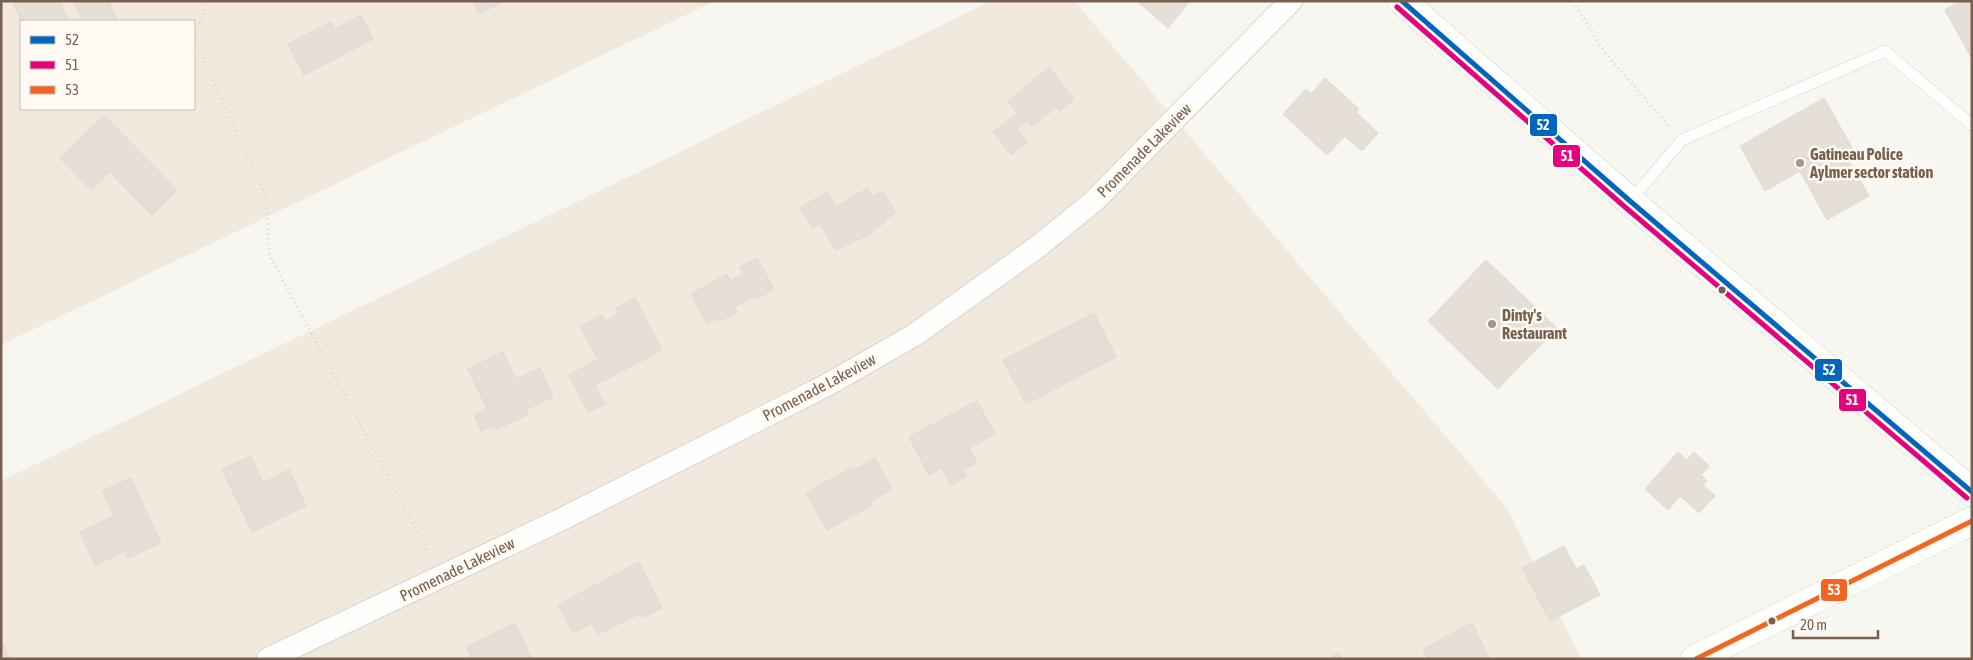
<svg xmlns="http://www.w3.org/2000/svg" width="1973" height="660" font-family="'Asap Condensed',sans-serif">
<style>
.residential{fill:#f1e9de;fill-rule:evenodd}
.building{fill:#e5dfd7;stroke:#e2dad2}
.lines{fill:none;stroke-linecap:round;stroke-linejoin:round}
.service-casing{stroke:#d8d3cd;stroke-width:12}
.minor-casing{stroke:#d8d3cd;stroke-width:24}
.tertiary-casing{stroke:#d8d3cd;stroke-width:29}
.secondary-casing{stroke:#d7d2ca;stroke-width:29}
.path{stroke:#dad6d0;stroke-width:3;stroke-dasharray:1 4;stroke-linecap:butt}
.service{stroke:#fefefd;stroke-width:11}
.minor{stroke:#fefefd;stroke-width:22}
.tertiary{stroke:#fefefd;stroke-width:28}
.secondary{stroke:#fefefd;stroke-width:28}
.bus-1-casing{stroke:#fffbf3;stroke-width:9}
.bus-2-casing{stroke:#fffbf3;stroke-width:9}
.bus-3-casing{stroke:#fffbf3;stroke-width:9}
.bus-1{stroke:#0065bd;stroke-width:5}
.bus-2{stroke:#e5007d;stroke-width:5}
.bus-3{stroke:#f26522;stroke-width:5}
.poi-dot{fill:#a59487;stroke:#fffbf3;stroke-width:2}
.bus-dot{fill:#78604e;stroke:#fffbf3;stroke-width:2}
.labels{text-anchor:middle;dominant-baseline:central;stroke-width:5;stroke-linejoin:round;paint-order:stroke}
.street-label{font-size:16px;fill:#78604e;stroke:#fffbf3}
.poi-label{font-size:16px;font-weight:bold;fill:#78604e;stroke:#fffbf3;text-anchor:start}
.line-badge{stroke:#fffbf3;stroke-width:2}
.badge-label{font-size:14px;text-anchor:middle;font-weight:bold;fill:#fff}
</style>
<rect width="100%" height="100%" fill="#f8f6f0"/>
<g class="residential">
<path d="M1 1H715L1 345ZM21 21H194V109H21Z"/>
<path d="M991 1H1074L1507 508 1581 659H1V481Z"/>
</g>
<g class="building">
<path d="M12 1H62L60 2 68 21H22Z"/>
<path d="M73 1H108L117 19 112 21H83Z"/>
<path d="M472 1H504L479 14Z"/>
<path d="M1137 1H1190L1168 28Z"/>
<path d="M1961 1H1972V59L1945 10Z"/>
<path d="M361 15 373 39 304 75 288 44 331 22 335 29Z"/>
<path d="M1049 67 1074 99 1059 111 1057 107 1032 126 1027 121 1017 129 1027 142 1011 155 993 132 1018 113 1008 101Z"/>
<path d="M1325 78 1359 109 1356 112 1378 133 1362 151 1345 136 1327 155 1283 114 1306 89 1311 94Z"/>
<path d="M1824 98 1854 151 1846 156 1869 196 1827 220 1800 171 1765 191 1740 146Z"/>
<path d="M104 115 177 190 152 215 110 172 91 190 60 158Z"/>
<path d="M868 188 872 196 882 191 896 213 884 220 886 222 872 230 874 232 836 250 820 223 812 228 800 208 827 192 836 207Z"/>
<path d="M757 258 774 289 757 299 756 295 735 307 737 312 720 321 718 318 707 324 691 294 727 274 731 281 743 274 740 267Z"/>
<path d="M1486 260 1557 328 1498 389 1428 321Z"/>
<path d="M635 298 662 350 595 385 605 404 588 412 569 375 598 360 580 326 602 315 605 321 619 314 616 308Z"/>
<path d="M1094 313 1116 357 1026 404 1003 360Z"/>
<path d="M503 352 516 379 540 368 553 397 525 410 528 415 497 429 495 425 481 431 474 415 487 408 468 369Z"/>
<path d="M977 401 995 434 969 448 977 463 963 470 967 476 951 485 942 468 929 475 909 437Z"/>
<path d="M1678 452 1687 460 1694 452 1709 466 1701 475 1707 481 1703 485 1715 496 1699 513 1680 496 1668 510 1645 489Z"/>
<path d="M251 456 263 483 289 470 306 506 252 532 222 469Z"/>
<path d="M875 458 892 489 869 502 871 506 827 530 806 493 851 468 853 471Z"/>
<path d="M131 478 161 543 128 558 125 551 95 565 80 532 114 516 102 491Z"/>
<path d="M1564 546 1576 569 1584 565 1600 595 1550 621 1522 568Z"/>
<path d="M639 562 662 608 642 618 639 614 598 634 592 623 573 633 558 605Z"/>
<path d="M515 623 532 659H472L466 647Z"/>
<path d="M1472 623 1489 658 1425 659 1427 657 1423 649Z"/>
<path d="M1 639 10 659H1Z"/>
<path d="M1339 653 1342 659H1327Z"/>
</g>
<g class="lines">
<g class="service-casing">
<path id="service" d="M1630 201 1682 140 1885 51 1972 125"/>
</g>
<g class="minor-casing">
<path id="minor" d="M268 659 558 521 827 385 916 334 1036 248 1093 202 1291 1"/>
</g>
<g class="tertiary-casing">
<path id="tertiary" d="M1695 659 1972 521"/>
</g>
<g class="secondary-casing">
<path id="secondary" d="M1402 1 1630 201 1972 492"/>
</g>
<g class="path">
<path d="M1576 1V7L1607 55 1668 125"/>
<path d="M194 38 209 1"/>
<path d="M194 39 265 194 270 256 430 555"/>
</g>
<use href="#service" class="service"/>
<use href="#minor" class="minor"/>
<use href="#tertiary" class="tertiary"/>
<use href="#secondary" class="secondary"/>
<g class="bus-1-casing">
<path id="bus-1" d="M1402 1 1630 201 1972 492"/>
</g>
<g class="bus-2-casing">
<path id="bus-2" d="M1397 7 1625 207 1967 498"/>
</g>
<g class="bus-3-casing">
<path id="bus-3" d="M1696 659 1972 521"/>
</g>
<use href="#bus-1" class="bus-1"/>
<use href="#bus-2" class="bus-2"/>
<use href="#bus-3" class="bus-3"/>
</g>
<g class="poi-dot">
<circle cx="1800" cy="163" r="5"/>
<circle cx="1492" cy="324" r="5"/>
</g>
<g class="bus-dot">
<circle cx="1722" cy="290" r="4.5"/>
<circle cx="1772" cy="621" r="4.5"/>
</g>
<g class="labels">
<g class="street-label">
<text transform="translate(1144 150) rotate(-45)">Promenade Lakeview</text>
<text transform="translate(819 387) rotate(-28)">Promenade Lakeview</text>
<text transform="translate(457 569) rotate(-26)">Promenade Lakeview</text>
</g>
<g class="poi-label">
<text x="1810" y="154">Gatineau Police<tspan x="1810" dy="18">Aylmer sector station</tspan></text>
<text x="1502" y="315">Dinty's<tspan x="1502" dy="18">Restaurant</tspan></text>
</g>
</g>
<g class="line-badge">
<rect x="1529" y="113" width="29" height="24" rx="5" fill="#0065bd"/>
<rect x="1552" y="144" width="29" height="24" rx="5" fill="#e5007d"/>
<rect x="1814" y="358" width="29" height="24" rx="5" fill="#0065bd"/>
<rect x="1838" y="388" width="29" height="24" rx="5" fill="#e5007d"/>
<rect x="1820" y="578" width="28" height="24" rx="5" fill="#f26522"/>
</g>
<g class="badge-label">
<text x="1543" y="130">52</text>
<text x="1567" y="161">51</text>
<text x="1829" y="375">52</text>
<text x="1852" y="405">51</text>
<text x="1834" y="595">53</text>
</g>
<rect width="1973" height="660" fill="none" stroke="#78604e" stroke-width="5"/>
<rect x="20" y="20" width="175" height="90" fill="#fffbf3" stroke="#c9bdb1"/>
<rect x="30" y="36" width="25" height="8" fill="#0065bd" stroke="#c9bdb1"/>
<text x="65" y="45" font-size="15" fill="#78604e">52</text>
<rect x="30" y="61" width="25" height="8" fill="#e5007d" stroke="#c9bdb1"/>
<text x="65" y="70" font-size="15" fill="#78604e">51</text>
<rect x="30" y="86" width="25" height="8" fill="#f26522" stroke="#c9bdb1"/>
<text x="65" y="95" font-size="15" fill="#78604e">53</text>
<path d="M1793 630v8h85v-8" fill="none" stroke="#78604e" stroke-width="2.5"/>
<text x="1800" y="630" font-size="15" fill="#78604e" stroke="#fffbf3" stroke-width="4" paint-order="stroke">20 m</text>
</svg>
